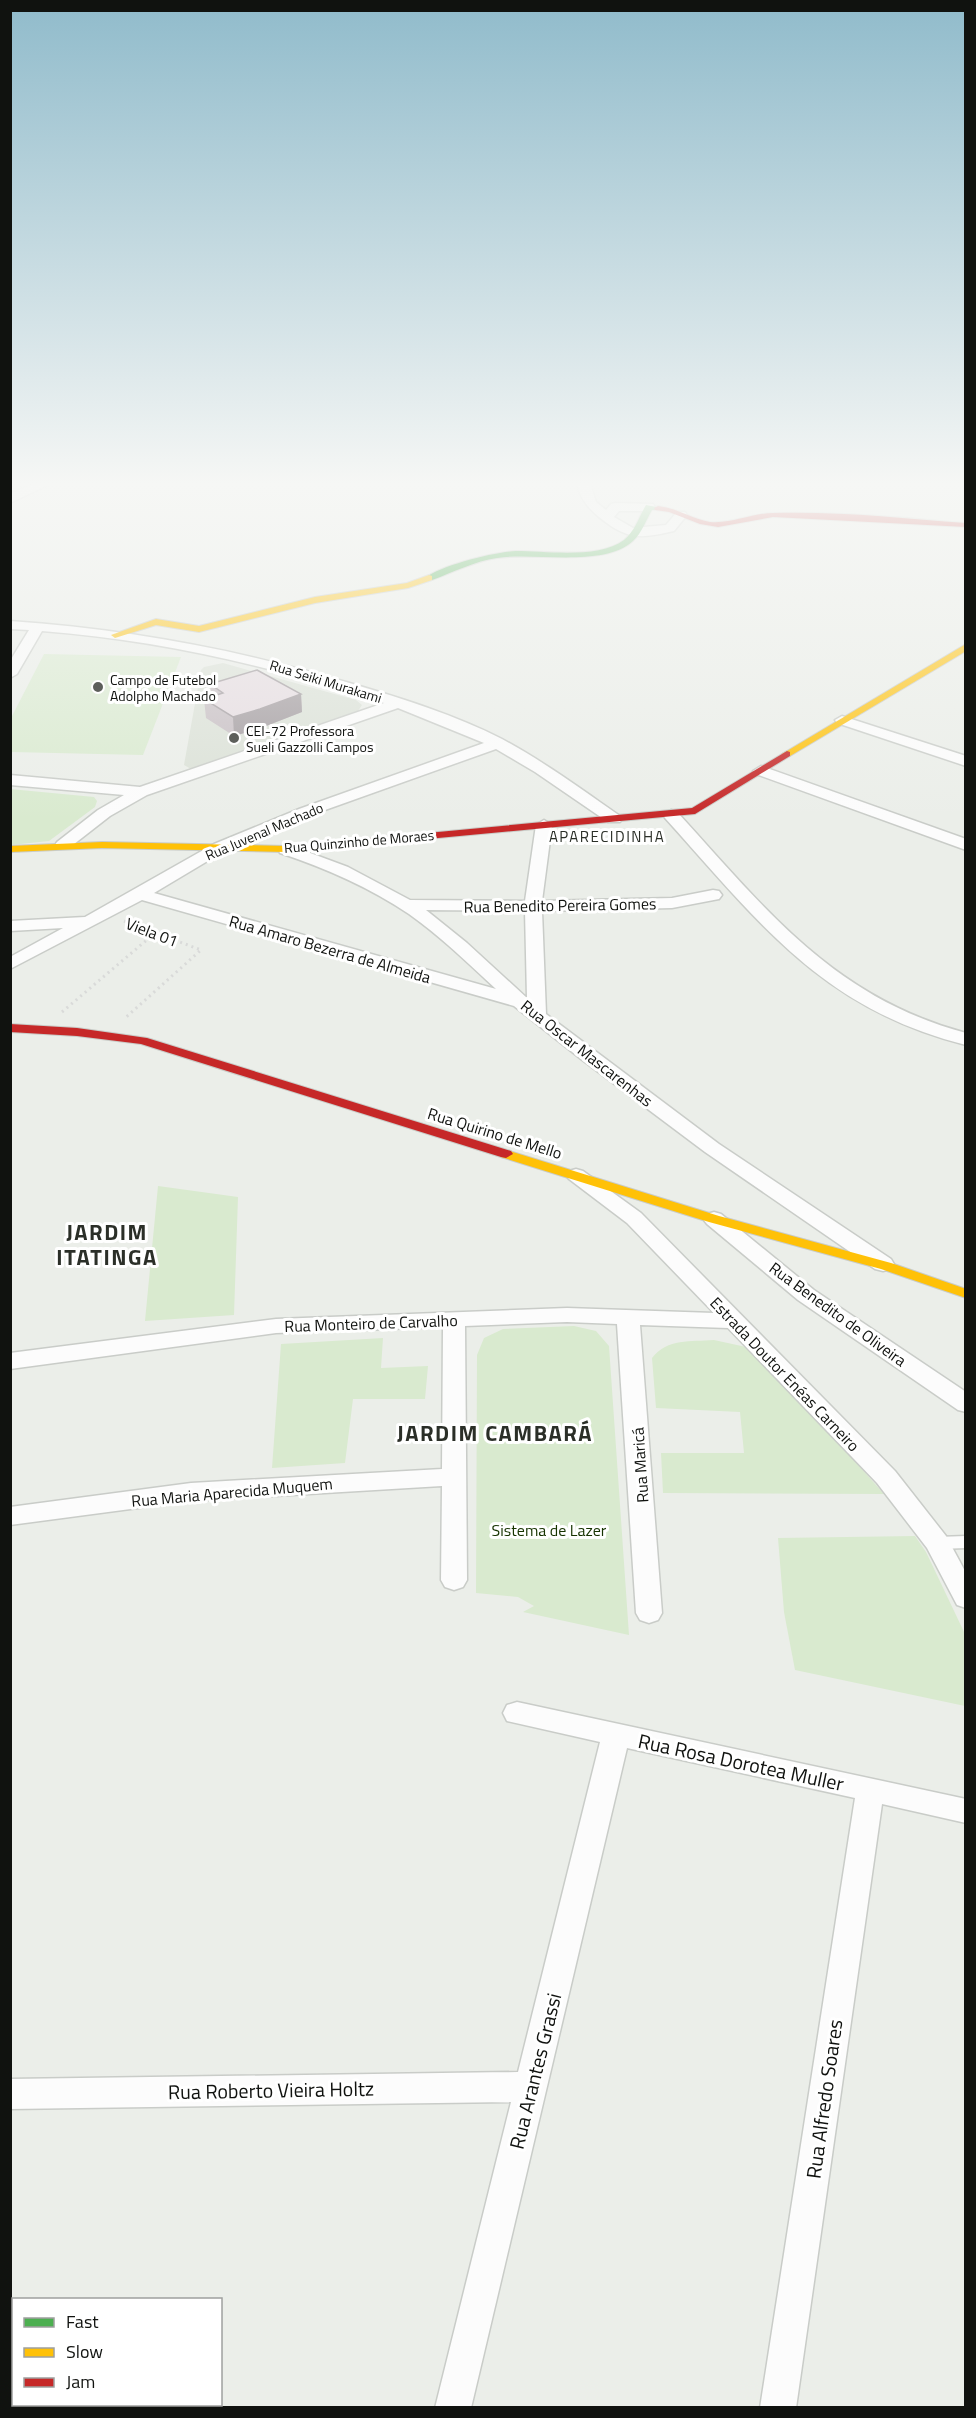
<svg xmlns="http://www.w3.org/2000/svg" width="976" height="2418" font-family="'Titillium Web',sans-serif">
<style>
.built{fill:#dbe1d7}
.green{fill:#d9eacf}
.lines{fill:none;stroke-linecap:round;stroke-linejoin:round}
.lane-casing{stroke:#c9ccc8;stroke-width:15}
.street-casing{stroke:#c9ccc8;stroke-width:3}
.fast-casing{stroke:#c9ccc8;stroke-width:2}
.slow-casing{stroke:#c9ccc8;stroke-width:2}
.jam-casing{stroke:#c9ccc8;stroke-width:2}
.path{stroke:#d9dad9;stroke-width:3;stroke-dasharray:2 4;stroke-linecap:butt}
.lane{stroke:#fcfcfc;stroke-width:12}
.street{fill:#fcfcfc;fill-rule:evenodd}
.fast{fill:#4caf50;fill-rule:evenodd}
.slow{fill:#ffc107;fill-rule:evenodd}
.jam{fill:#c62828;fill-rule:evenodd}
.wall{fill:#c6bdc2}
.shaded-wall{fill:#a19a9e}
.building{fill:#e6dce1;stroke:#a19a9e;stroke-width:1.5}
.poi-dot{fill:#5d5f5b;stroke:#fff;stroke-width:2}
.labels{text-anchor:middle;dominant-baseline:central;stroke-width:6;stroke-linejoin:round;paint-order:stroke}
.far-poi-label{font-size:14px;fill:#10120f;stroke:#fff;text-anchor:start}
.far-street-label{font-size:14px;fill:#10120f;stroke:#fff}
.far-neighbourhood-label{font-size:15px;letter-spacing:1.5px;fill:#2b2f28;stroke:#fff}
.street-label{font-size:16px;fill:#10120f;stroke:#fff}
.park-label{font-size:16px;fill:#163300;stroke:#fff}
.near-street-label{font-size:20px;fill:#10120f;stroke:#fff}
.district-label{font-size:22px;font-weight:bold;letter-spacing:1.5px;fill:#2b2f28;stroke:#fff}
</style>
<rect width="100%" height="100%" fill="#ebeee9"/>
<path class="built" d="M223 663 356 700 362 705 358 711 191 769 184 765 201 670 204 667Z"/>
<g class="green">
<path d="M44 654 181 657 143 755 11 752V718Z"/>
<path d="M10 789 94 797 97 801 95 807 49 841 11 845Z"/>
<path d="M158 1186 238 1197 234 1315 145 1321Z"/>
<path d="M574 1326 596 1331 609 1346 629 1635 523 1612 534 1606 518 1597 476 1593 477 1355 484 1338 503 1329Z"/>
<path d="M383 1338 381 1368 428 1366 425 1399H353L345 1463 272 1468 281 1344Z"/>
<path d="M714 1340 746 1347 765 1360 884 1494 663 1493 661 1453H744L740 1412 656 1408 652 1358C668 1338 690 1342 714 1340Z"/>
<path d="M915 1536 926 1552 965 1634V1706L795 1670 784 1612 778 1538Z"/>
</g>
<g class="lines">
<g class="lane-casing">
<path id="lane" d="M938 1543 966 1542"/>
</g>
<g class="street-casing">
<g id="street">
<path d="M40 481H56L10 503V494Z"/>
<path d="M577 481H589L596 502 606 510 611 504 615 503 653 504 655 507 649 511H619L614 517 633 528 666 525 677 512H685L687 515 674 531C640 539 627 540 599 517 587 507 579 497 577 481Z"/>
<path d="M10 621C128 629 241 650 353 684 404 699 455 715 502 739 543 761 581 789 620 816L622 819 620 822H608L535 772 496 749 311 815 226 850 154 893 496 989C468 963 440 936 409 914 369 887 325 868 280 853L278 849 286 844 348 867 410 900 525 901 536 825 544 820 552 825 542 901 672 898 713 890 719 891 722 895 719 899 672 908 542 911 546 1014 719 1144 891 1259 894 1264 891 1269 883 1271 875 1269 705 1152 581 1059 514 1006 142 900 10 969V957L63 928 10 931V921L85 917 214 844 299 809 484 743 398 708 147 795 110 816 69 848H57L55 845 57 842 98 810 124 795 10 785V775L140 787 384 703C273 666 159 640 42 631L17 674 10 678V661L29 630 10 629ZM426 910 525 911 527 998 467 943Z"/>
<path d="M842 716 966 756V766L837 723 835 720Z"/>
<path d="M761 766 966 839V850L756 774 753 771Z"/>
<path d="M671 810 677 812C765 908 832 997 966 1033V1045C822 1009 759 922 665 818L663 815Z"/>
<path d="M576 1169 583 1171 641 1213 895 1471 946 1536 966 1573V1608L957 1605 927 1548 877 1483 728 1328 640 1325 662 1613 658 1620 649 1623 640 1620 636 1613 617 1324 567 1322 465 1326 467 1580 463 1587 454 1590 445 1587 441 1580 442 1486 191 1501 10 1525V1507L191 1483 442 1469 443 1327 276 1333 10 1369V1353L276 1319 567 1308 714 1313 627 1223 569 1179 566 1175 569 1171Z"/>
<path d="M714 1212 721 1214 814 1290 966 1392V1412L958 1410 798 1300 707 1224 703 1219 707 1214Z"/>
<path d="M517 1702 966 1799V1823L882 1804 796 2408H760L855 1798 627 1748 471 2408H435L511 2102 10 2109V2079L518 2072 600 1742 507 1721 503 1713 507 1705Z"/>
</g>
</g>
<g class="fast-casing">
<path id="fast" d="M646 505 662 508 658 510H652C646 520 642 533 633 541 603 568 535 552 497 558 475 561 454 572 432 580L425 578C442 565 494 552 516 551 547 551 599 559 624 540 635 531 639 517 646 505Z"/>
</g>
<g class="slow-casing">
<g id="slow">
<path d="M10 481H21L10 486Z"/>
<path d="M429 575 432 576V580L408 588 315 603 199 632 156 625 115 638 111 635 156 619 199 626 315 597 407 583Z"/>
<path d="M966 644V651L790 756 782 754Z"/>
<path d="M102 842 286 846 321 843 326 846 321 849 286 852 102 848 10 852V846Z"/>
<path d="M506 1150 719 1216 891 1263 966 1289V1298L881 1269 709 1222 501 1157 499 1154 501 1151Z"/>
</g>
</g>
<g class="jam-casing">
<g id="jam">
<path d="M658 506C677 508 692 519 710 522 732 524 752 513 773 513 837 511 902 518 966 523V527L773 517 718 527 700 524 669 512 655 510 654 508Z"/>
<path d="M787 751 790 752V756L695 814 321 849 316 846 321 843 692 808Z"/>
<path d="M10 1024 77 1028 147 1038 511 1151 513 1154 506 1158 501 1157 141 1044 77 1036 10 1032Z"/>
</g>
</g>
<g class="path">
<path d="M124 921 201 950 124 1019"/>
<path d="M62 1012 155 933"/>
</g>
<use href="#lane" class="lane"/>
<use href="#street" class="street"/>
<use href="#fast" class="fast"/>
<use href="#slow" class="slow"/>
<use href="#jam" class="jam"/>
</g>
<path class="wall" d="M210 684 301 694 302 712 261 728 234 736 206 718 204 699 211 697Z"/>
<path class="shaded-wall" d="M301 694 302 712 261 728 234 736 233 717Z"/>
<path class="building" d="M257 670 301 694 260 709 233 717 204 699 223 693 210 684Z"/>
<linearGradient id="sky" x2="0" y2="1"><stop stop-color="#90bbcb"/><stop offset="0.59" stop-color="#f6f7f5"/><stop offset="1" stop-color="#f6f7f5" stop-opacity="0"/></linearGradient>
<rect width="976" height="820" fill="url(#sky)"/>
<g class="poi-dot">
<circle cx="98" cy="687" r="6"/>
<circle cx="234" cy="738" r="6"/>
</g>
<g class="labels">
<g class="far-poi-label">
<text x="110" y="679">Campo de Futebol<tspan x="110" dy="16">Adolpho Machado</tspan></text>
<text x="246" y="730">CEI-72 Professora<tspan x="246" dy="16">Sueli Gazzolli Campos</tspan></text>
</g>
<g class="far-street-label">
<text transform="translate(326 681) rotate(17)">Rua Seiki Murakami</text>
<text transform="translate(264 831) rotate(-23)">Rua Juvenal Machado</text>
<text transform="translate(359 841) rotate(-5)">Rua Quinzinho de Moraes</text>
</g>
<g class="far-neighbourhood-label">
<text x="607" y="836">APARECIDINHA</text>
</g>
<g class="street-label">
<text transform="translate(560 905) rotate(-1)">Rua Benedito Pereira Gomes</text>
<text transform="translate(152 932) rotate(21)">Viela 01</text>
<text transform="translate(330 949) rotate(16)">Rua Amaro Bezerra de Almeida</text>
<text transform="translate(587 1053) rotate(38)">Rua Oscar Mascarenhas</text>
<text transform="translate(495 1133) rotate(17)">Rua Quirino de Mello</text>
<text transform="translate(838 1314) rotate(36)">Rua Benedito de Oliveira</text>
<text transform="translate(371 1323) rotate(-2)">Rua Monteiro de Carvalho</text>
<text transform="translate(785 1374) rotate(46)">Estrada Doutor Enéas Carneiro</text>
<text transform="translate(640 1465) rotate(-94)">Rua Maricá</text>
<text transform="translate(232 1492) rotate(-5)">Rua Maria Aparecida Muquem</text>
</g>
<g class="park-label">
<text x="549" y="1530">Sistema de Lazer</text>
</g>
<g class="near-street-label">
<text transform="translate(741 1762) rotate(12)">Rua Rosa Dorotea Muller</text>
<text transform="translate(535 2071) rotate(-76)">Rua Arantes Grassi</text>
<text transform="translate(271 2090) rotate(-1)">Rua Roberto Vieira Holtz</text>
<text transform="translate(824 2099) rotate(-82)">Rua Alfredo Soares</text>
</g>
<g class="district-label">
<text x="107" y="1232">JARDIM<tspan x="107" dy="25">ITATINGA</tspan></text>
<text x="495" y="1433">JARDIM CAMBARÁ</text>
</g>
</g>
<rect width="976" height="2418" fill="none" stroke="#10120f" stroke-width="24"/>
<rect x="12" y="2298" width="210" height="108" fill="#ffffff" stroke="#9fa09f" stroke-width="1.5"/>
<rect x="24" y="2318" width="30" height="9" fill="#4caf50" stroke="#9fa09f" stroke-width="1.5"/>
<text x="66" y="2328" font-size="18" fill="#10120f">Fast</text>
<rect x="24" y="2348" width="30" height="9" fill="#ffc107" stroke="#9fa09f" stroke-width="1.5"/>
<text x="66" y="2358" font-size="18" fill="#10120f">Slow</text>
<rect x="24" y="2378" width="30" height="9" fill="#c62828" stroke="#9fa09f" stroke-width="1.5"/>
<text x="66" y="2388" font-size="18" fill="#10120f">Jam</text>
</svg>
